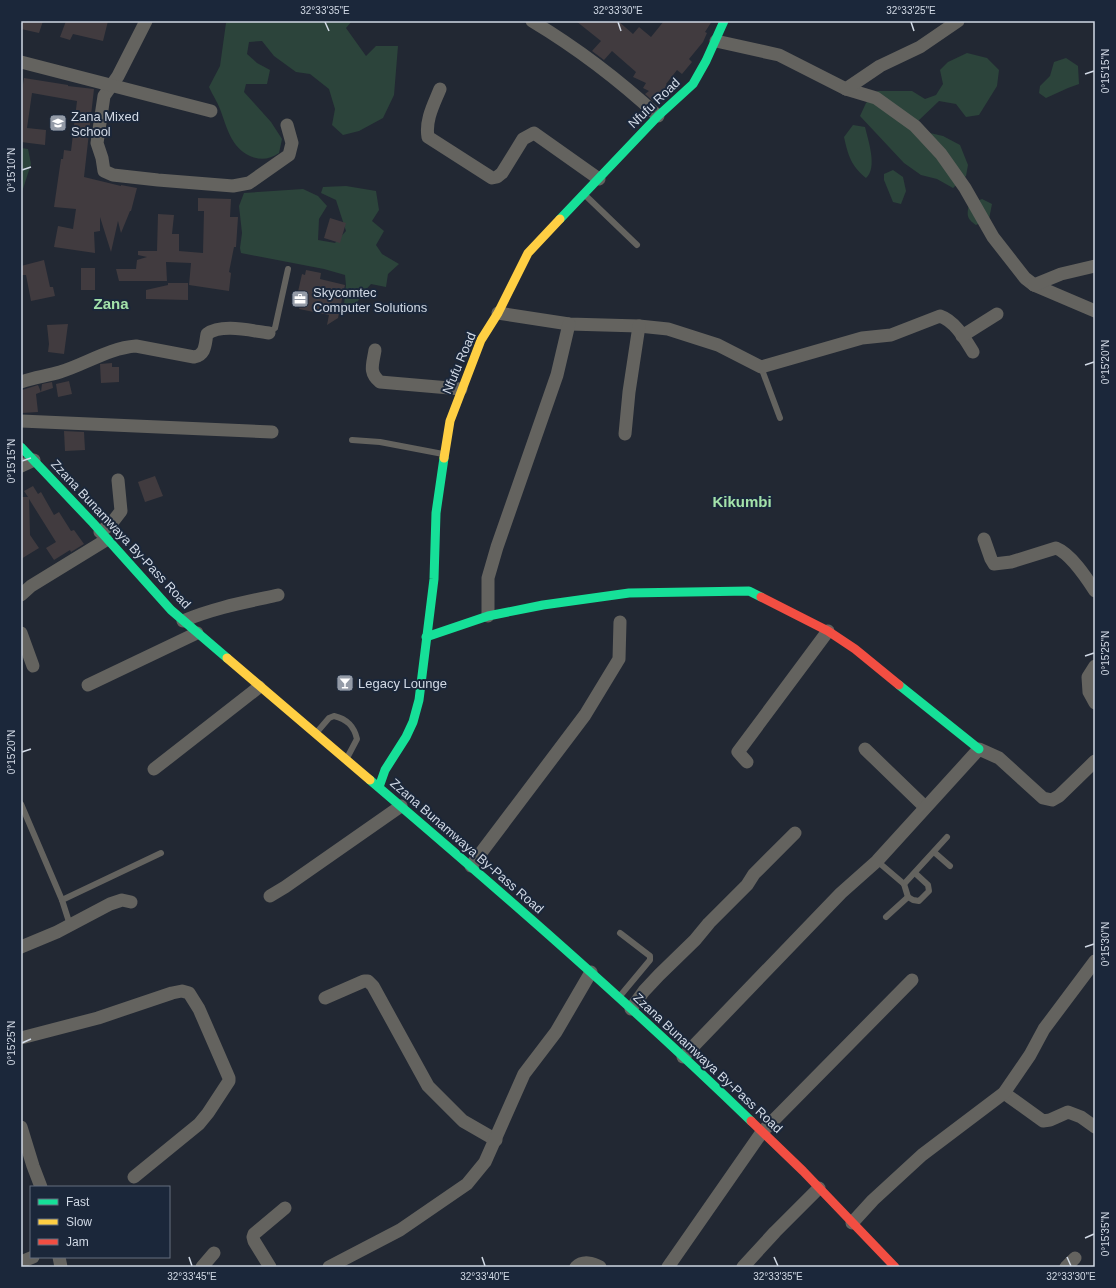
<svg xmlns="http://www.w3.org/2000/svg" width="1116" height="1288" font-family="Arial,sans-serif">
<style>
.green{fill:#2c443b}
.building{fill:#413b3f}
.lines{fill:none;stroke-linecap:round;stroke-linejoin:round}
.lane{stroke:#64635f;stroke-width:6}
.street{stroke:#64635f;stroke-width:13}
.fast{stroke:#16e098;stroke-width:9}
.slow{stroke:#ffcf43;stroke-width:9}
.jam{stroke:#f24e42;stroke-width:9}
.ticks{fill:none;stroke:#d1d9e5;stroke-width:1.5}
.labels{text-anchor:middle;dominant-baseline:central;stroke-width:4;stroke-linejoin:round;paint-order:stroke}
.street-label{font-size:13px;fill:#d1d9e5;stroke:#1b273a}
.poi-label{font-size:13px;fill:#d1d9e5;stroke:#1b273a;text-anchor:start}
.quarter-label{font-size:15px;font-weight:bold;fill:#a3e2aa;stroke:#1b273a}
.neatline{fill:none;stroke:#d1d9e5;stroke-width:1.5}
.ticks-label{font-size:10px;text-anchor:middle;fill:#d1d9e5}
</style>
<rect width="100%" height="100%" fill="#222833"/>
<g class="green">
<path d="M232 21H352L346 28 366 56 376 46H398L394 95 383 118 359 131 343 135 332 125 335 109 329 89 310 74 296 72 274 56 262 41 249 42 247 54 257 63 270 70 267 84H246L244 92 271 122 282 139 279 153C270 159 261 161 250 156 231 147 227 128 220 109 217 101 212 94 209 87L220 66 226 23Z"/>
<path d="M967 53 987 58 999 70 997 86 979 115 966 117 956 104 939 101 918 121 930 133 943 136 960 145 968 165 966 176 953 188 937 179 921 175 904 163 860 116 866 103 878 91H912L925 99 936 95 943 84 940 70 948 62Z"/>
<path d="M1066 58 1078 66 1079 84 1068 88 1046 98 1039 93 1040 86 1050 76 1054 62Z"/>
<path d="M853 125 865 127C868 140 878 168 866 178 851 166 848 155 844 137Z"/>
<path d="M21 148 28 149 31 164 21 195Z"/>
<path d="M893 170 903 177 906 191 901 204 893 202 884 180V174Z"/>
<path d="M346 186 376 191 379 210 372 221 384 231 376 245 382 254 399 264 388 274 386 287 371 284 362 294 354 308 344 305 346 285 345 275 324 269 241 253 240 248 242 233 239 206 244 193 303 189 318 196 327 206 319 219 318 240 335 243 346 231 336 200 321 193 323 187Z"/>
<path d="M982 199 992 204 989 219 976 225C966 218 967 215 969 204Z"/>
</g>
<g class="building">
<path d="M21 21H43L39 33 21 29Z"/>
<path d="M66 21H108L103 41 73 34 70 40 60 37Z"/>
<path d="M576 21H618L633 34 639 27 651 37 664 21H712L705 32 707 33 703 42 689 59 692 62 682 74 677 70 666 84 671 89 662 98 660 96 653 101 645 94 649 91 643 88 646 83 633 77 636 72 612 51 604 60 592 51 601 41Z"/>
<path d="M24 78 68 85V86L94 89 84 177 121 186V185L137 188 131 211H130L121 233 118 221 111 252 100 217V231L94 232 95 253 54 247 58 226 73 229 76 209 54 207 61 159H63L64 150 71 151 77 101 32 93 27 128 46 130 45 145 21 142V96Z"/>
<path d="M198 198 231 199 230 217H238L236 247H234L229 272 231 273 229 291 189 285 191 263 166 262 167 281H119L116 269H136L137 260 147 257 138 255V251H157L158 214 174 215 172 234H179V251L203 253 204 211H198Z"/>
<path d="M330 218 346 223 340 243 324 238Z"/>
<path d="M44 260 50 287H53L55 296 31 301 26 275H21V266Z"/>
<rect x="81" y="268" width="14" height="22"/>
<path d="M306 270 321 273 320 279 345 285 338 318 327 325 329 315 299 309 300 306 295 305 302 274 305 275Z"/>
<path d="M168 283H188V300L146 299V290L168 285Z"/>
<path d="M68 324 64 354 48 352 49 344 47 325Z"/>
<path d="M112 363V367H119V382L101 383 100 364Z"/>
<path d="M69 381 72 394 58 397 56 384Z"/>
<path d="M52 382 53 388 41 392 42 384Z"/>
<path d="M38 385 41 392 36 394 38 412 22 413V390Z"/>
<path d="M64 431 84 432 85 450 65 451Z"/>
<path d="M155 476 163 496 145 502 138 482Z"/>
<path d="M33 486 38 494 41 492 54 515 59 512 71 531 74 530 84 544 71 552 70 550 54 560 46 548 56 542 29 499 30 535 39 548 21 559V497H28L24 491Z"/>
</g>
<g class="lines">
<g class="lane">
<path d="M585 195 637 245"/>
<path d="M269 333 275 328 288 269"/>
<path d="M761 367 780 418"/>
<path d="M352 440 380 442 443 454"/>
<path d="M317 732 329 718 334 716C347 719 354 726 357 739L347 758"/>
<path d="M21 804 62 900"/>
<path d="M934 852 950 866"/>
<path d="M877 861 904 884 908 897 913 900 919 901 929 891 928 885 915 873"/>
<path d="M904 884 947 837"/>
<path d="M886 917 908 897"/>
<path d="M70 925 62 900 161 853"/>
<path d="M620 996 650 960V956L620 933"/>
</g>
<g class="street">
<path d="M146 21 118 76 104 96 97 143 102 158 104 171 113 175 158 180 233 186 249 183 289 155 292 143 287 125"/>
<path d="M532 21C577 48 619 80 658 116"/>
<path d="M716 41 779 55 846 89 876 98 915 126 941 154 965 188 993 237 1025 278 1034 285 1095 311"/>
<path d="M21 62 211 111"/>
<path d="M440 89C434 104 425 120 428 137L492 178 497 177 502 173 523 139 534 133 599 179"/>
<path d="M846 89 880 66 920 47 958 21"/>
<path d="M1034 285 1061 274 1095 266"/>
<path d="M498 313 569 324 639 326 668 329 718 345 761 367 862 338 891 335 940 316C955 321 965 339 973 352"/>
<path d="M962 336 997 314"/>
<path d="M375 350C373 364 368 372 380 382L461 389"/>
<path d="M21 382C34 377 47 376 60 372 86 364 109 348 136 346L194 357C206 355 205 344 207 334 222 323 252 331 269 333"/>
<path d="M21 421 272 432"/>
<path d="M625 434 629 392 639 326"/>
<path d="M21 466 34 460"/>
<path d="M100 532 111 524 121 511 118 480"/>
<path d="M984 539 991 559 994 564 1011 562 1056 548C1071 554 1086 577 1095 591"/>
<path d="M21 595 31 586 106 540"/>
<path d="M488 616V578L497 547 557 375 569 324"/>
<path d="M183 621C213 608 246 602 278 595"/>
<path d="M21 633 33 666"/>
<path d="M1095 666 1088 677 1089 692 1095 703"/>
<path d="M88 685 197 633"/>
<path d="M865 749 925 807"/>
<path d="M747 762 738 752 828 631"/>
<path d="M154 769 259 687"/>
<path d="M471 866 585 715 619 659 620 622"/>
<path d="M270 896 285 887 401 806"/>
<path d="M21 947 57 932 110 904 122 900 131 902"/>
<path d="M325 998 364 981H368L373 986 428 1086 463 1121 496 1140"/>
<path d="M631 1009 644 991 659 975 695 940 709 923 747 885 754 874 795 833"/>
<path d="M21 1038 98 1018 172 993 182 991 189 993 199 1009 229 1078V1081L208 1113 199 1124 134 1177"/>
<path d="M683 1057 841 893 877 861 979 749 999 758 1043 798 1052 800 1059 796 1095 761"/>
<path d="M1004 1093 1043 1121 1050 1120 1068 1112 1081 1117 1095 1127"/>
<path d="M21 1127 33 1166 41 1187"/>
<path d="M852 1223 873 1200 922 1155 1004 1093 1030 1055 1044 1029 1095 961"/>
<path d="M59 1257 61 1267"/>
<path d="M21 1262 33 1257"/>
<path d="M202 1267 214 1253"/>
<path d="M270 1267 254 1241 253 1237 254 1234 285 1208"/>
<path d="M329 1267 400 1230 467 1184 485 1162 524 1074 556 1032 591 972"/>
<path d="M576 1267C583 1260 593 1263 600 1267"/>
<path d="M668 1267 762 1132 912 980"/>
<path d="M743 1267 775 1232 819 1188"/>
<path d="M1066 1267 1075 1258"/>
</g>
<g class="fast">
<path d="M560 219 658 116 693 84 706 61 724 21"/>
<path d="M21 447 93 523 171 610 227 658"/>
<path d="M426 637 488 616 543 605 629 593 749 591 761 597"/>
<path d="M899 685 979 749"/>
<path d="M370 780C500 891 629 1003 751 1121"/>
<path d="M379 787 385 770 406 737 413 722 419 700 434 579 436 513 444 458"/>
</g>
<g class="slow">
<path d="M444 458 450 421 481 340 498 313 528 253 560 219"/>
<path d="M227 658 370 780"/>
</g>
<g class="jam">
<path d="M761 597 828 631 855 649 899 685"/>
<path d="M751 1121 803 1171 895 1267"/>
</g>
</g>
<path class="ticks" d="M325 22 329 31M618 22 621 31M911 22 914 31M1085 74 1094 71M22 170 31 167M1085 365 1094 362M22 461 31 458M1085 656 1094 653M22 752 31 749M1085 947 1094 944M22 1043 31 1039M1085 1238 1094 1234M189 1257 192 1266M482 1257 485 1266M774 1257 778 1266M1067 1257 1071 1266"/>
<defs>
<g id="school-square" transform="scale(0.9)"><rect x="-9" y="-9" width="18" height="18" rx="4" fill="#949ba7" stroke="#1b273a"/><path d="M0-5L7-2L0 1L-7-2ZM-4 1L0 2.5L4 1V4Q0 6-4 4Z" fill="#fff"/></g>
<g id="office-square" transform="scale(0.9)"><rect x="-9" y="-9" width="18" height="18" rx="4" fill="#949ba7" stroke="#1b273a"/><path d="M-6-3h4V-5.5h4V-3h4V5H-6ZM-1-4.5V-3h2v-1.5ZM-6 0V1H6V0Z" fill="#fff"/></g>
<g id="bar-square" transform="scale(0.9)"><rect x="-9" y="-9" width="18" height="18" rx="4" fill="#949ba7" stroke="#1b273a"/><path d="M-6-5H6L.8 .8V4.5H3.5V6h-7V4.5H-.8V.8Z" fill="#fff"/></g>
</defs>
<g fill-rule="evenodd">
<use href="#school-square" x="58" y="123"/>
<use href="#office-square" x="300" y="299"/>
<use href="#bar-square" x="345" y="683"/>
</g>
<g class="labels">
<g class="street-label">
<text transform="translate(654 103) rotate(-44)">Nfufu Road</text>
<text transform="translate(459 363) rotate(-67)">Nfufu Road</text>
<text transform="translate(121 534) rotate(47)">Zzana Bunamwaya By-Pass Road</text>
<text transform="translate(467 846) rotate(41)">Zzana Bunamwaya By-Pass Road</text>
<text transform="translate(708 1063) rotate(43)">Zzana Bunamwaya By-Pass Road</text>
</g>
<g class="poi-label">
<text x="71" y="116">Zana Mixed<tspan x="71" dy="15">School</tspan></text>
<text x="313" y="292">Skycomtec<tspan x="313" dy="15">Computer Solutions</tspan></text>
<text x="358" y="683">Legacy Lounge</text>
</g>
<g class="quarter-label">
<text x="111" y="303">Zana</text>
<text x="742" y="501">Kikumbi</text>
</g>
</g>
<rect width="1116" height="1288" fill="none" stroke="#1b273a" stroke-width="44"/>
<rect x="30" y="1186" width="140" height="72" fill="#1b273a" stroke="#646e7e"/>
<rect x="38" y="1199" width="20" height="6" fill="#16e098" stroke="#646e7e"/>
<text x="66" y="1206" font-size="12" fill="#d1d9e5">Fast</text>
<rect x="38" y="1219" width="20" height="6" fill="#ffcf43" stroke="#646e7e"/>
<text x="66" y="1226" font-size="12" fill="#d1d9e5">Slow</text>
<rect x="38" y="1239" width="20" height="6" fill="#f24e42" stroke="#646e7e"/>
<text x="66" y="1246" font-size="12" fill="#d1d9e5">Jam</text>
<rect x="22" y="22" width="1072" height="1244" class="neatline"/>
<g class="ticks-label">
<text x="325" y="14">32°33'35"E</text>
<text x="618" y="14">32°33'30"E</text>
<text x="911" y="14">32°33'25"E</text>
<text transform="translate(1105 71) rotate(-90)" y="4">0°15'15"N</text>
<text transform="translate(11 170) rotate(-90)" y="4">0°15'10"N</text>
<text transform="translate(1105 362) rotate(-90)" y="4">0°15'20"N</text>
<text transform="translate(11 461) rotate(-90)" y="4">0°15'15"N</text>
<text transform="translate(1105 653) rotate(-90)" y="4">0°15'25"N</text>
<text transform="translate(11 752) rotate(-90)" y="4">0°15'20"N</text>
<text transform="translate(1105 944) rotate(-90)" y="4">0°15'30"N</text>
<text transform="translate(11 1043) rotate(-90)" y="4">0°15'25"N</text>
<text transform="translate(1105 1234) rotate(-90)" y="4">0°15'35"N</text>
<text x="192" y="1280">32°33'45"E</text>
<text x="485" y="1280">32°33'40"E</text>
<text x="778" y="1280">32°33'35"E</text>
<text x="1071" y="1280">32°33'30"E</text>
</g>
</svg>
